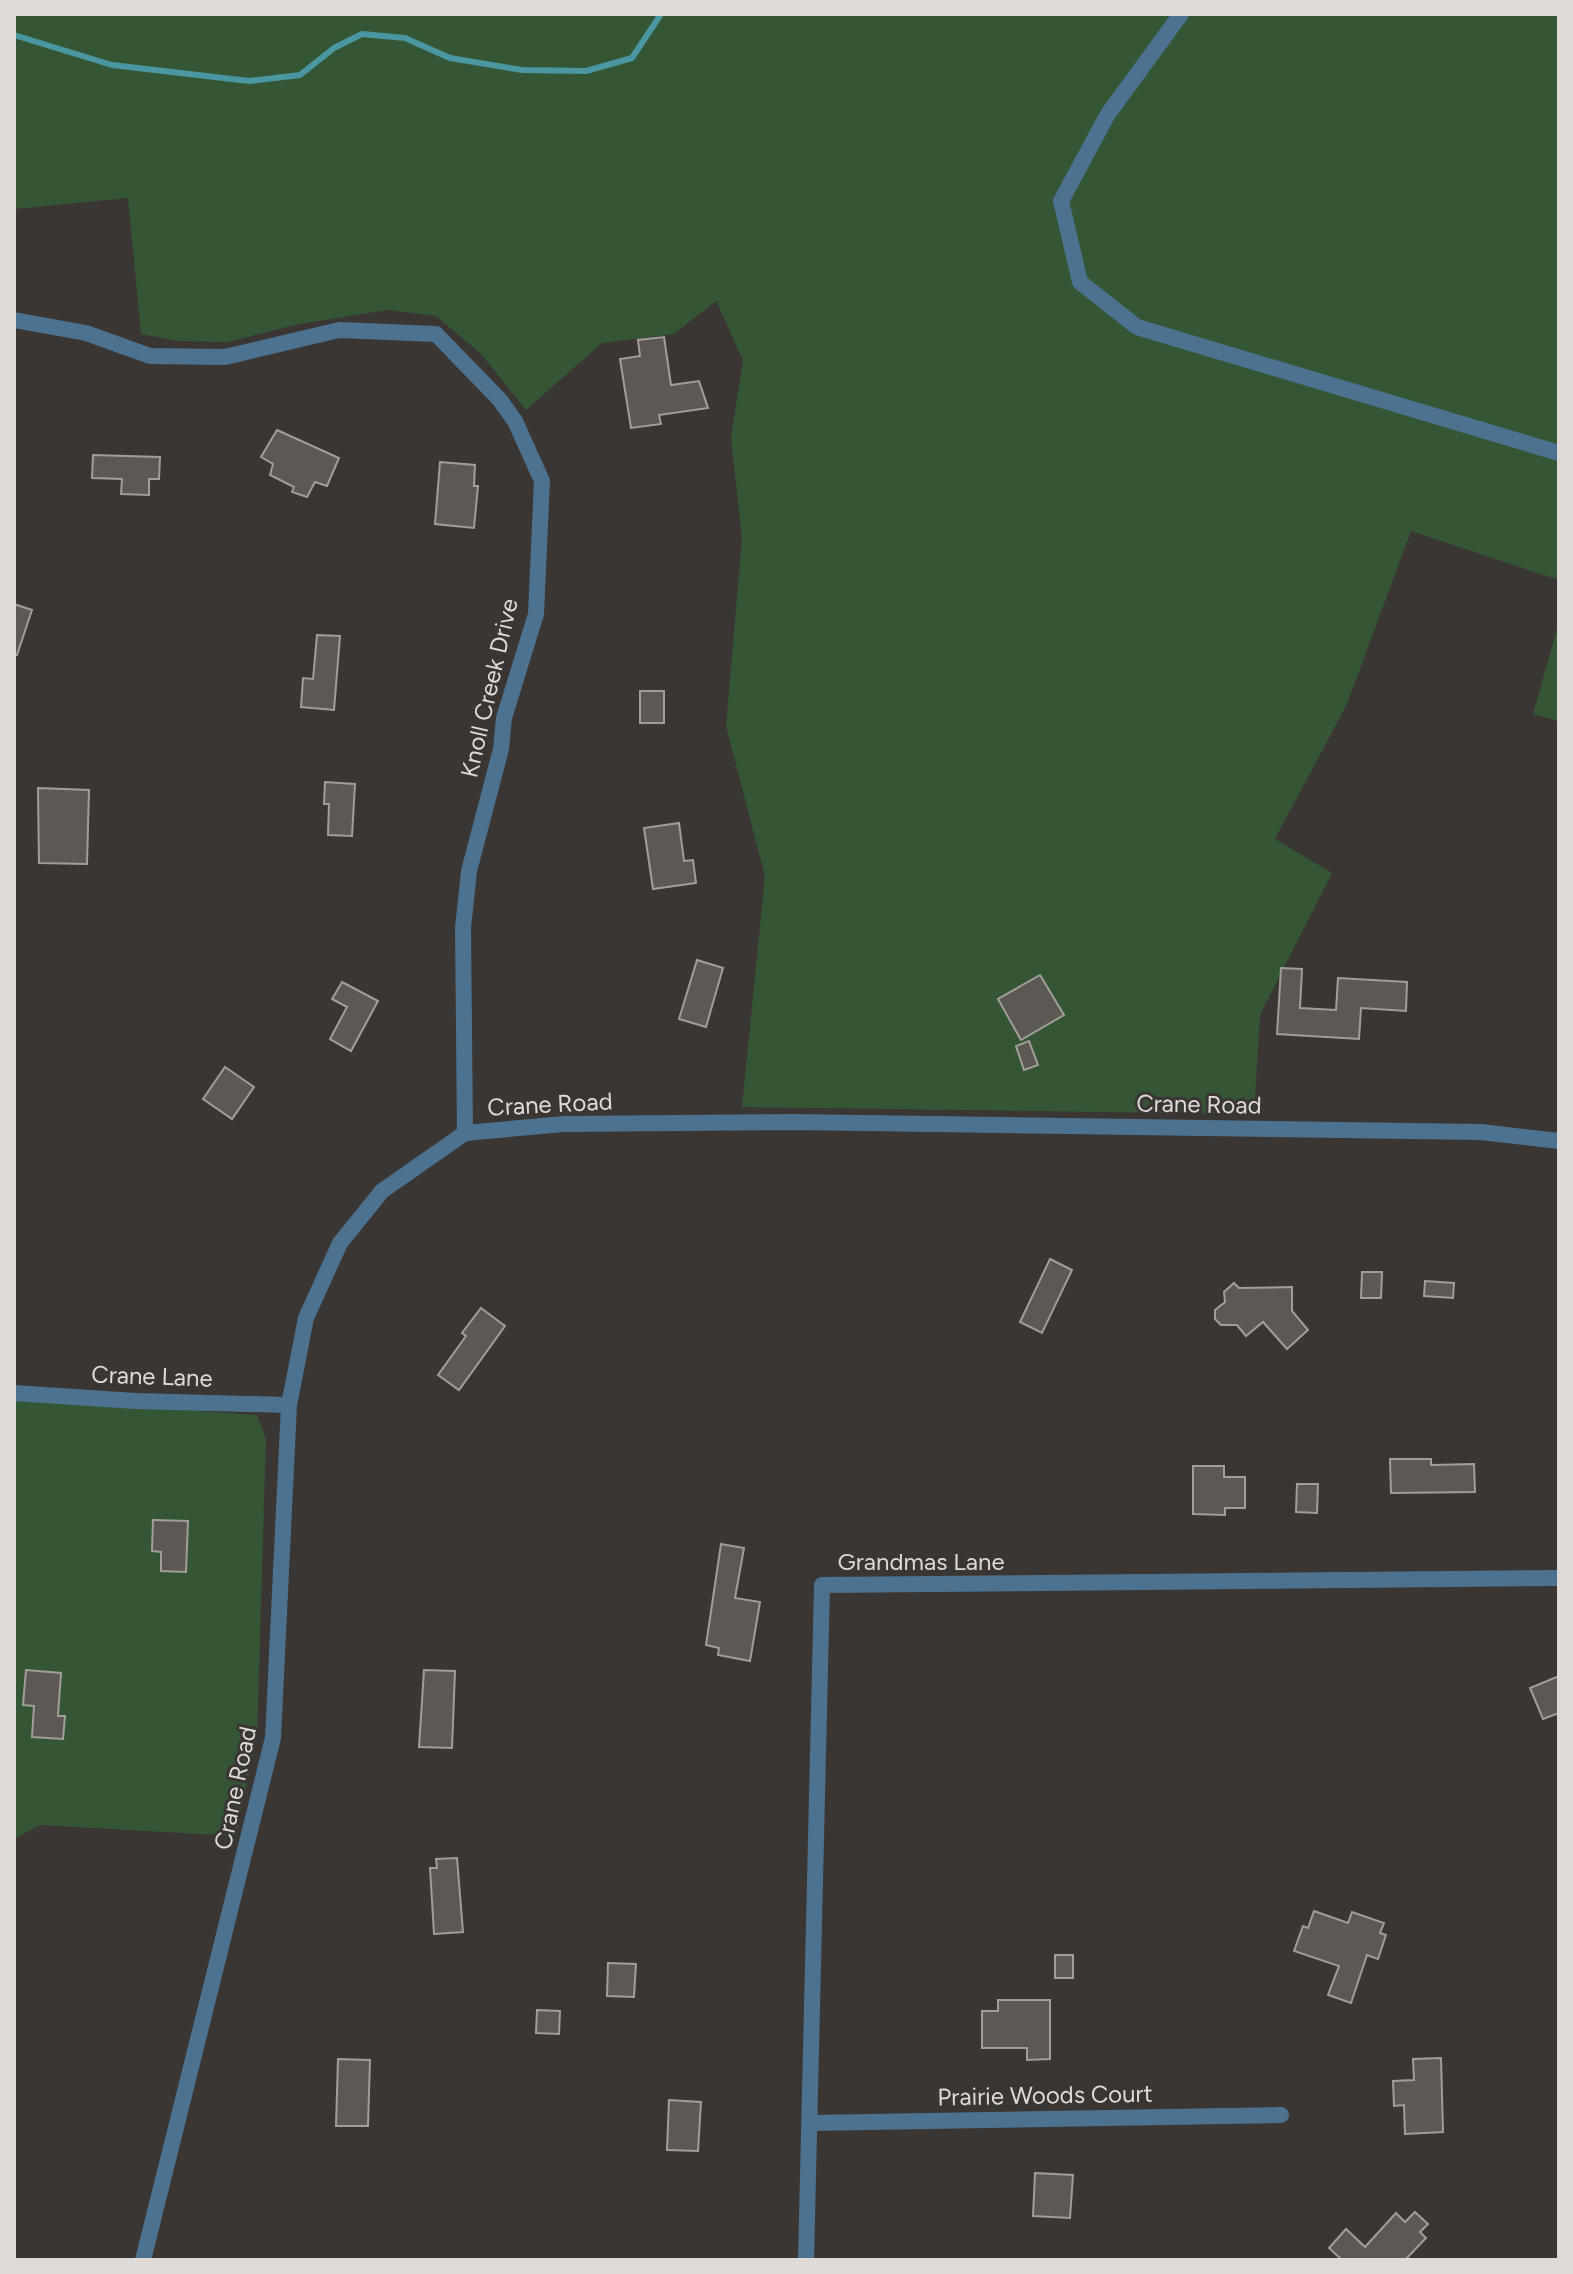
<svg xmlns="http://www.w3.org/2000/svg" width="1573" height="2274" font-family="Figtree,sans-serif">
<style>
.green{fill:#355635}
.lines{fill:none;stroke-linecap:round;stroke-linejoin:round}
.stream{stroke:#4a96a1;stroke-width:6}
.building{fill:#5c5955;stroke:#a19e99;stroke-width:2}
.street{stroke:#4d728f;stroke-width:16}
.labels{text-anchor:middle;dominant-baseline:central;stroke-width:6;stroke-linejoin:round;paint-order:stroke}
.street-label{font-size:24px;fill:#dddad8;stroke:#3a3633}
</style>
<rect width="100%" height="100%" fill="#3a3633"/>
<g class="green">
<path d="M14 14H1559V580L1411 531 1347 704 1275 839 1332 873 1260 1015 1254 1114 742 1107 765 876 726 726 742 539 731 438 743 360 716 301 674 334 602 343 526 410 481 354 436 316 387 310 294 325 228 342 177 341 141 334 128 198 14 209Z"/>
<path d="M1559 622V721L1533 714Z"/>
<path d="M14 1398 257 1415 266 1439 257 1736 236 1836 40 1825 14 1839Z"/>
</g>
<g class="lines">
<path class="stream" d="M14 35 112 65 249 81 300 75 334 48 362 34 405 38 450 58 522 70 586 71 632 58 661 14"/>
</g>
<g class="building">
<path d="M664 337 671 385 699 381 708 408 659 415 661 424 631 428 620 359 640 356 638 340Z"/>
<path d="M277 430 339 458 327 486 315 482 307 497 292 492 294 487 270 475 273 464 261 457Z"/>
<path d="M93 455 160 457 159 479H149V495L121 494 122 479 92 478Z"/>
<path d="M440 462 475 465 474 486H478L474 528 435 524Z"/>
<path d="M14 604 32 610 17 655 14 654Z"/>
<path d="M317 635 340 636 334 710 301 707 303 678 313 679Z"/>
<rect x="640" y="691" width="24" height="32"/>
<path d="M325 782 355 784 352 836 328 835 329 804H324Z"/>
<path d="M38 788 89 790 87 864 39 863Z"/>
<path d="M679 823 684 861 693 860 696 883 653 889 644 828Z"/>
<path d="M697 960 723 968 706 1027 679 1019Z"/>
<path d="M1281 968 1302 969 1300 1008 1336 1010 1338 978 1407 982 1406 1011 1361 1008 1359 1039 1277 1034Z"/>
<path d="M1040 975 1064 1015 1021 1040 998 999Z"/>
<path d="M342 982 378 1001 351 1051 330 1039 347 1007 332 999Z"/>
<path d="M1029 1041 1038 1065 1024 1070 1016 1046Z"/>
<path d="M225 1067 254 1087 232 1119 203 1099Z"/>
<path d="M1050 1259 1072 1270 1042 1333 1020 1322Z"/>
<path d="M1362 1272H1382L1381 1298H1361Z"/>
<path d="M1425 1281 1454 1283 1453 1298 1424 1296Z"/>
<path d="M1234 1283 1239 1288 1292 1287V1311L1308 1330 1287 1349 1263 1322 1246 1336 1237 1325H1221L1215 1319V1310L1225 1302 1224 1292Z"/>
<path d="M481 1308 505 1326 459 1390 438 1375 466 1336 462 1333Z"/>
<path d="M1390 1459H1431V1465L1474 1464 1475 1492 1391 1493Z"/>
<path d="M1193 1466H1224V1477H1245V1508H1225V1515L1193 1514Z"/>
<path d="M1297 1484H1318L1317 1513 1296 1512Z"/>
<path d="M153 1520 188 1521 186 1572 161 1571V1552L152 1551Z"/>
<path d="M721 1544 744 1548 735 1598 760 1602 750 1661 718 1655 719 1648 706 1645Z"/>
<path d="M26 1670 61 1673 58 1716H65L63 1739 32 1737 34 1706 23 1705Z"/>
<path d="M424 1670 455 1671 452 1748 419 1747Z"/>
<path d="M1559 1676V1713L1543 1719 1530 1688Z"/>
<path d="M457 1858 463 1932 434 1934 430 1868H437L436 1859Z"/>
<path d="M1314 1911 1348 1923 1352 1912 1384 1923 1380 1933 1386 1935 1378 1959 1367 1955 1351 2003 1328 1995 1339 1966 1294 1951 1303 1926 1308 1928Z"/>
<rect x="1055" y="1955" width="18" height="23"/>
<path d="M608 1963 636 1964 634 1997 607 1996Z"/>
<path d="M998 2000H1050V2059L1027 2060V2048H982V2011H998Z"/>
<path d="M537 2010 560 2011 559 2034 536 2033Z"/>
<path d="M1441 2058 1443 2132 1405 2134 1404 2105 1394 2106 1393 2081 1414 2080 1413 2059Z"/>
<path d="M338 2059 370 2060 368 2126H336Z"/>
<path d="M669 2100 701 2102 698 2151 667 2150Z"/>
<path d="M1035 2173 1073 2175 1070 2218 1033 2216Z"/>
<path d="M1415 2212 1428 2224 1420 2232 1426 2238 1405 2260H1342L1329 2248 1346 2229 1365 2247 1396 2213 1405 2222Z"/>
</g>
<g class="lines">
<g class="street">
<path d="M1181 14 1108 114 1061 201 1080 282 1137 327 1559 453"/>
<path d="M14 320 86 333 150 356 225 357 339 330 436 334 500 400 515 421 542 481 536 614 504 718 501 749 469 871 463 928 465 1133"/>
<path d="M14 1393 136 1401 289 1405"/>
<path d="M811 2123 1281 2115"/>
<path d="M143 2260 273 1738 289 1405 306 1318 340 1243 382 1191 465 1133 564 1124 793 1122 1481 1132 1559 1141"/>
<path d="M806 2260 822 1585 1559 1578"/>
</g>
</g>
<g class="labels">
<g class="street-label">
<text transform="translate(489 688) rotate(-77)">Knoll Creek Drive</text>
<text transform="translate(550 1104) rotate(-3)">Crane Road</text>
<text transform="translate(1199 1104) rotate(1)">Crane Road</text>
<text transform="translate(152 1376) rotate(2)">Crane Lane</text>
<text x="921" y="1561">Grandmas Lane</text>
<text transform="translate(235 1788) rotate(-78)">Crane Road</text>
<text transform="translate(1045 2095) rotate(-1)">Prairie Woods Court</text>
</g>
</g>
<rect width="1573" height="2274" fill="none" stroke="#dddad8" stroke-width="32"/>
</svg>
